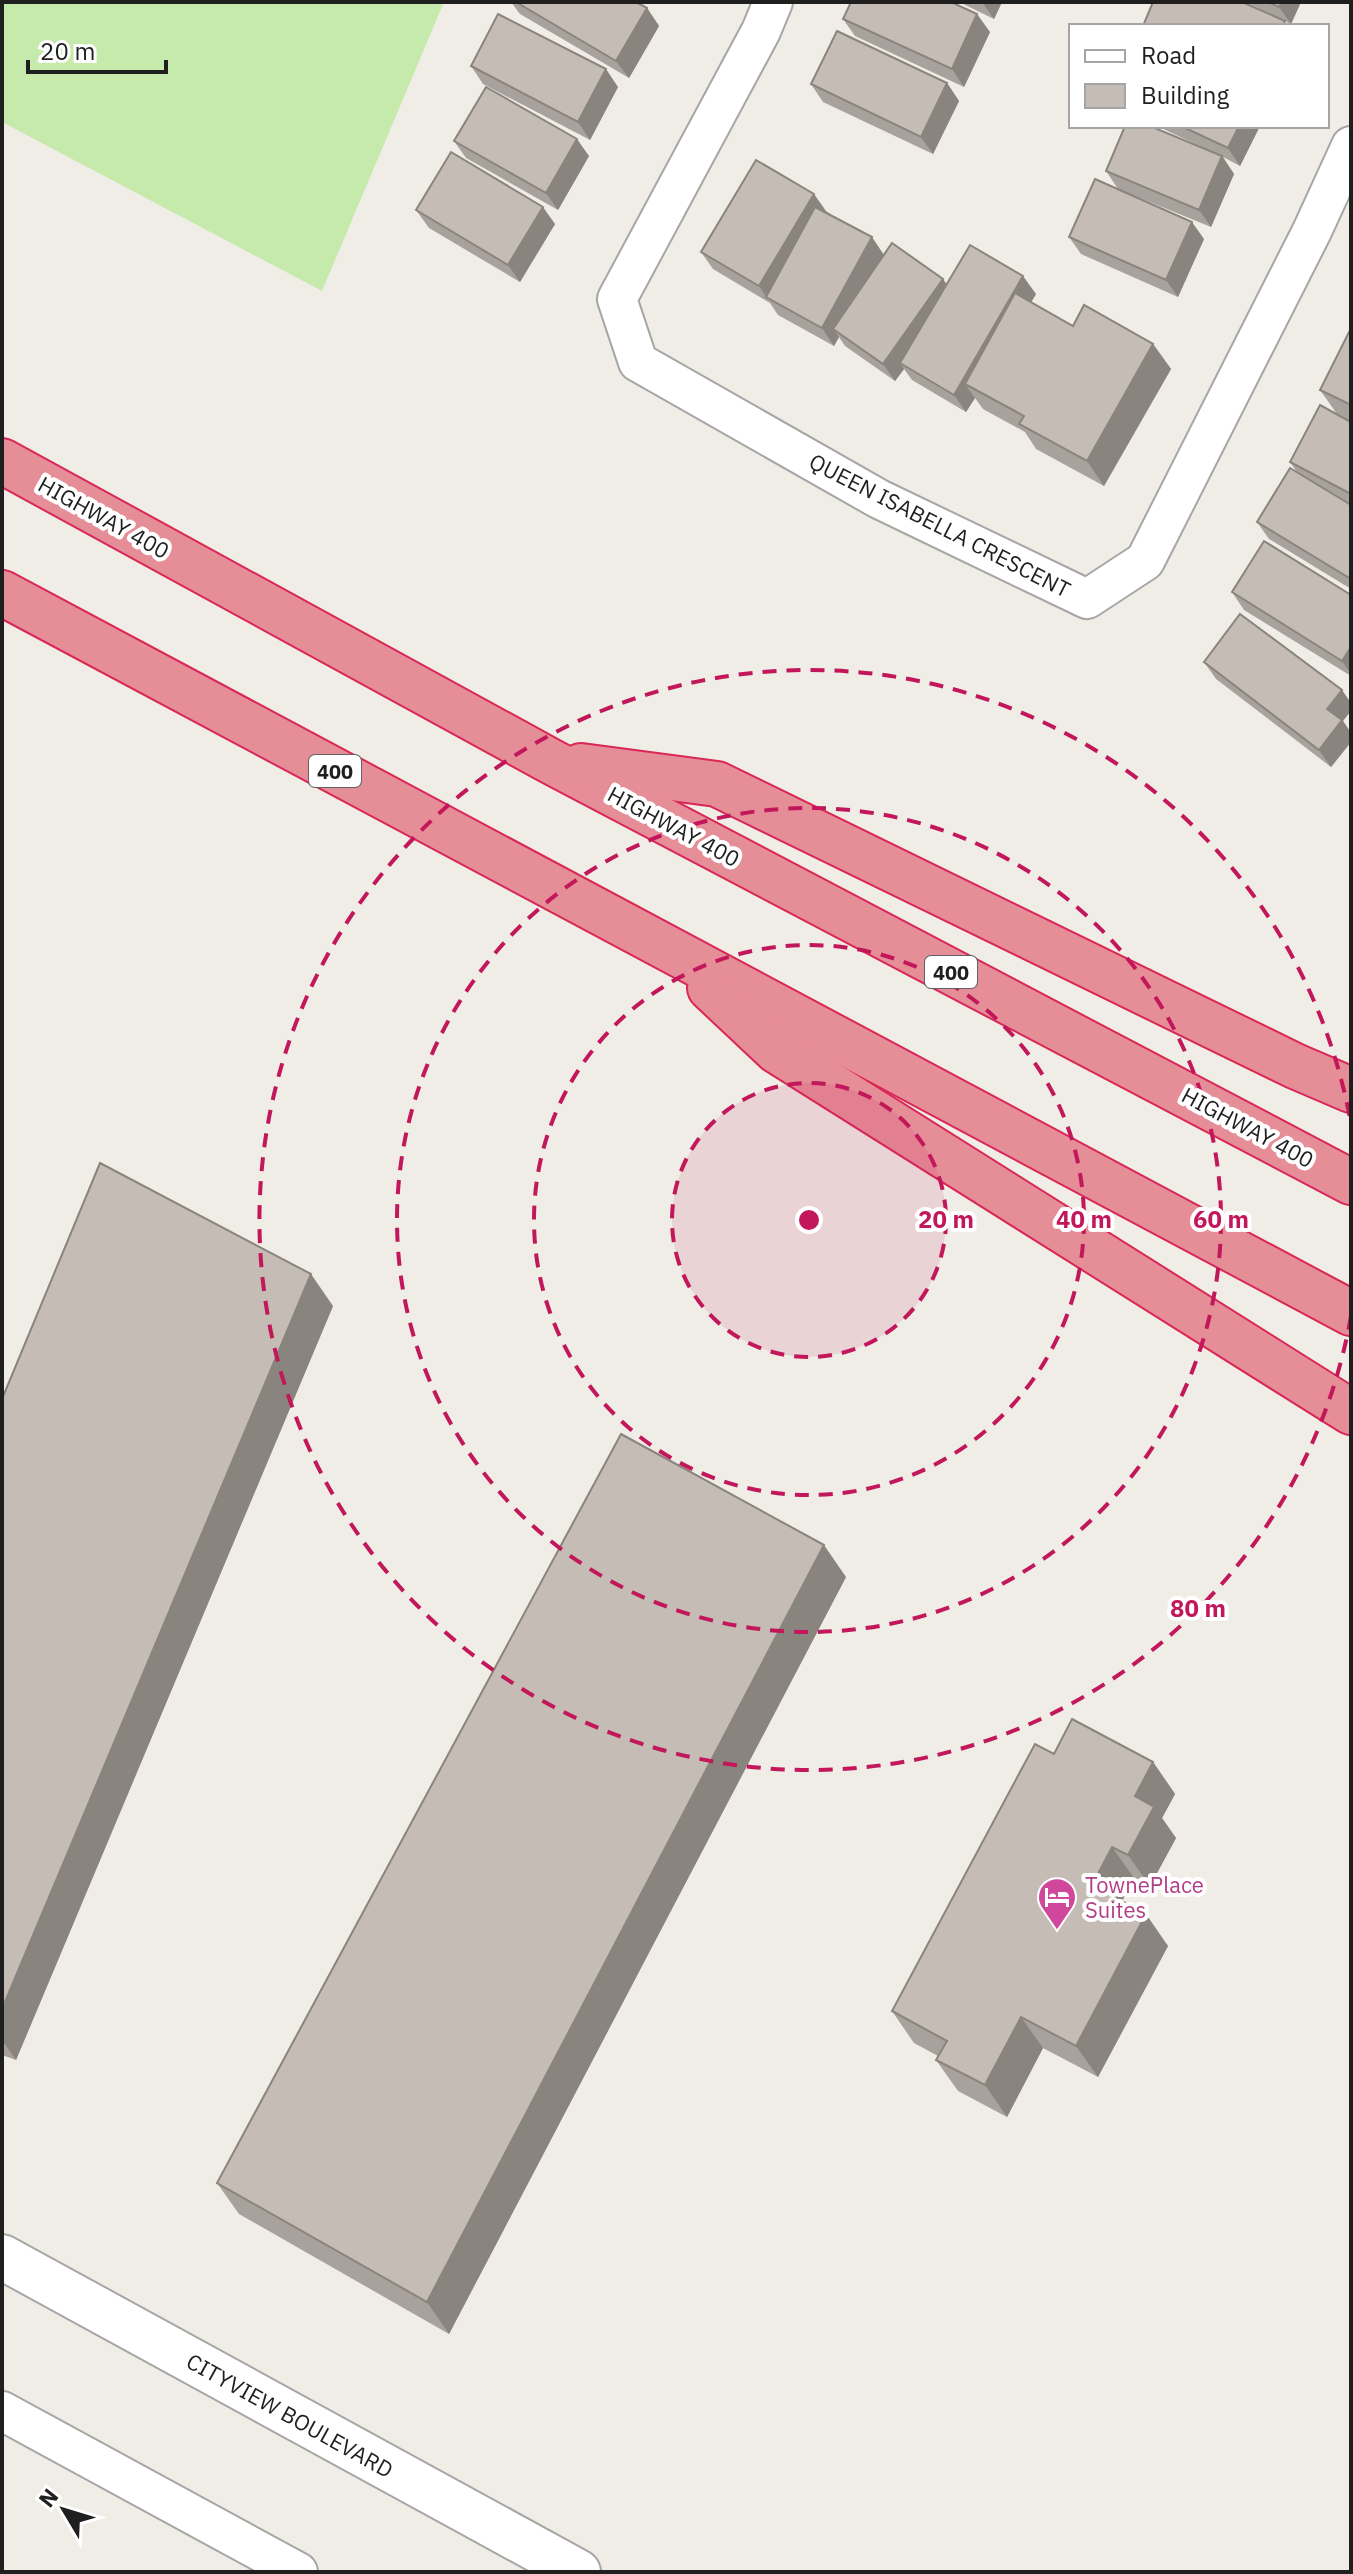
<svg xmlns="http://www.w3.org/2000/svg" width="1353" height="2574" font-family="'IBM Plex Sans',sans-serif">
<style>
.grass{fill:#c6e9ac}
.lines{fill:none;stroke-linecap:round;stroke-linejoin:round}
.minor-casing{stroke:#a6a6a6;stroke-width:42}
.tertiary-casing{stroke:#a6a6a6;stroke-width:48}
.motorway-casing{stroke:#d92757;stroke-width:48}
.minor{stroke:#fff;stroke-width:38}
.tertiary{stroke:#fff;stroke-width:44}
.motorway{stroke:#e68e98;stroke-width:44}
.wall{fill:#a9a29c}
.shaded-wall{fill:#8a847f}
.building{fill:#c5bcb5;stroke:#8a847f;stroke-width:2}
.ring{fill:none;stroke:#c2185b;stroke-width:4;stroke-dasharray:14 10}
.labels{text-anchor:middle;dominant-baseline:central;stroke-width:8;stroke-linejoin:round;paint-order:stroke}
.shield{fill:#fff;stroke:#626262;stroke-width:2}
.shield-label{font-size:20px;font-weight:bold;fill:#1f1f1f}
.street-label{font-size:22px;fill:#1f1f1f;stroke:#fff}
.hotel-label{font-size:22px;fill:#b23c85;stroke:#fff;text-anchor:start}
.centre{fill:#c2185b;stroke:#fff;stroke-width:4}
.ring-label{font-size:24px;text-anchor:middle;font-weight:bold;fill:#c2185b;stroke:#fff;stroke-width:8;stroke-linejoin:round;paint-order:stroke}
</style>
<rect width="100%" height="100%" fill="#f0ede6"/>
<path class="grass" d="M2 2H444L322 291 2 122Z"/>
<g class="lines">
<g class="minor-casing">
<g id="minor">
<path d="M773 2 761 31 617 299 638 362 879 499 1087 599 1145 561 1312 231 1351 146"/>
<path d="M2 2411 298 2572"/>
</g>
</g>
<g class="tertiary-casing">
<path id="tertiary" d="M2 2257 578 2572"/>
</g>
<g class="motorway-casing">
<g id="motorway">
<path d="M2 461 552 762 1351 1182"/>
<path d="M2 593 1351 1313"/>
<path d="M581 766 717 784 1295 1066 1351 1090"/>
<path d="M710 988 777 1051 1351 1412"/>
</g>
</g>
<use href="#minor" class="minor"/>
<use href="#tertiary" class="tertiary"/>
<use href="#motorway" class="motorway"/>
</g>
<g class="wall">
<path d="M511 2H636L647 8 659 26 629 78 520 14Z"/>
<path d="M959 2H1002L994 19Z"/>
<path d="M1245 2H1301L1291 24Z"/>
<path d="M843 19 990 32 964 87 855 36Z"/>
<path d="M471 66 618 87 590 140 483 84Z"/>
<path d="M947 83 959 101 933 154 823 102 811 84Z"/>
<path d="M1157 126H1260L1240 166 1223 157 1234 174 1211 227 1118 189 1106 171 1208 150Z"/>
<path d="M454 141 589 156 558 210 466 158Z"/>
<path d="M416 210 555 224 520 282 429 228Z"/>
<path d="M826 211 884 255 943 279 946 284 1036 294 1031 302 1073 326 1153 344 1171 369 1104 486 1036 449 1025 432 983 409 975 398 966 412 912 380 904 369 895 381 845 346 839 337 834 346 778 315 770 303 713 269 701 252Z"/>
<path d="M1069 237 1204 239 1178 297 1081 254Z"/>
<path d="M1351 333V589L1269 539 1257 522 1297 472 1290 462 1337 414 1320 390Z"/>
<path d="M1232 592 1351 595V676L1244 610Z"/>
<path d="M1204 662 1343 721 1351 733V742L1331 767 1216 679Z"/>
<path d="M333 1306 16 2060 2 2055V1399Z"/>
<path d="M846 1577 449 2334 239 2214 217 2183Z"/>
<path d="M1054 1754 1153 1762 1175 1794 1162 1818 1176 1838 1150 1886 1134 1878 1122 1901 1168 1946 1098 2077 1043 2048 1007 2117 958 2091 936 2060 938 2056 914 2043 892 2011Z"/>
</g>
<g class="shaded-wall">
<path d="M982 2H1002L994 19Z"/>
<path d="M1281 2H1301L1291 24 1279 7Z"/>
<path d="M647 8 659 26 629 78 616 61Z"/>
<path d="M977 14 990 32 964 87 952 69Z"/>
<path d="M606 69 618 87 590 140 578 122Z"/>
<path d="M947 83 959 101 933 154 921 137Z"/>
<path d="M1239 126H1260L1240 166 1228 148Z"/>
<path d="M577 139 589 156 558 210 546 193Z"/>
<path d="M1222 156 1234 174 1211 227 1199 210Z"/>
<path d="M814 194 826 211 773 301 767 298 759 286Z"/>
<path d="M543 207 555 224 520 282 508 265Z"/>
<path d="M1192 222 1204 239 1178 297 1166 280Z"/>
<path d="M872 237 884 255 833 329 839 337 834 346 822 328Z"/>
<path d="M1023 276 1036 294 979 391 965 384 975 398 966 412 954 395Z"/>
<path d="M943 279 955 297 900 363 904 369 895 381 883 364Z"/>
<path d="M1153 344 1171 369 1104 486 1087 461Z"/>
<path d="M1351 647V674L1342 661Z"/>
<path d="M1342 690 1351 703V711L1343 721 1351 733V742L1331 767 1319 750 1327 709Z"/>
<path d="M311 1274 333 1306 16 2060 2 2040V2009Z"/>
<path d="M824 1545 846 1577 449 2334 427 2302Z"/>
<path d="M1153 1762 1175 1794 1162 1818 1176 1838 1150 1886 1128 1855 1135 1796Z"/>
<path d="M1112 1847 1134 1878 1114 1917 1092 1885Z"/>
<path d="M1146 1914 1168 1946 1098 2077 1076 2046Z"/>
<path d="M1021 2017 1043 2048 1007 2117 985 2085Z"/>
</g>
<g class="building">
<path d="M516 2H636L647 8 616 61Z"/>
<path d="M851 2H951L977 14 952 69 843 19Z"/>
<path d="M1153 2H1242L1285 21 1283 26H1143Z"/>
<path d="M1268 2H1281L1279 7Z"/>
<path d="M498 14 606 69 578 122 471 66Z"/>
<path d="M837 31 947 83 921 137 811 84Z"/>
<path d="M486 87 577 139 546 193 454 141Z"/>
<path d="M1125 126H1150L1222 156 1199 210 1106 171Z"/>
<path d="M1181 126H1239L1228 148Z"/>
<path d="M451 152 543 207 508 265 416 210Z"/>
<path d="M756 160 814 194 759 286 701 252Z"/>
<path d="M1095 179 1192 222 1166 280 1069 237Z"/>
<path d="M815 207 872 237 822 328 766 297Z"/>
<path d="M892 243 943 279 883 364 833 329Z"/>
<path d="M970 245 1023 276 954 395 900 363Z"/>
<path d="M1015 293 1073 326 1084 305 1153 344 1087 461 1019 424 1024 416 965 384Z"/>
<path d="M1349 332 1351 333V405L1320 390Z"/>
<path d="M1320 405 1351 422V494L1290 462Z"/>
<path d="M1290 468 1351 505V579L1257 522Z"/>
<path d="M1264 541 1351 595V647L1342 661 1232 592Z"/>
<path d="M1240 614 1342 690 1327 709 1342 720 1319 750 1204 662Z"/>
<path d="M100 1163 311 1274 2 2009V1399Z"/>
<path d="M621 1434 824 1545 427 2302 217 2183Z"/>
<path d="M1072 1719 1153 1762 1135 1796 1154 1807 1128 1855 1112 1847 1092 1885 1146 1914 1076 2046 1021 2017 985 2085 936 2060 947 2041 892 2011 1035 1744 1054 1754Z"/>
</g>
<circle cx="809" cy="1220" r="137" fill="#c2185b" fill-opacity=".12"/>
<g class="ring">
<circle cx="809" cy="1220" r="137"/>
<circle cx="809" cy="1220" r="275"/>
<circle cx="809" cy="1220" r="412"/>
<path d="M1351 1316A550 550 0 1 1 1351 1124"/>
</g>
<defs>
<g id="hotel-pin" transform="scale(2)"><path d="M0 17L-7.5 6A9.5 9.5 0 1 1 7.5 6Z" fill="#d1479c" stroke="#fff"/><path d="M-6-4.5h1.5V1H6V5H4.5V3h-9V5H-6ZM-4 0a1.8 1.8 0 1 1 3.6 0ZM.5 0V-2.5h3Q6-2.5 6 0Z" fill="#fff"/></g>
</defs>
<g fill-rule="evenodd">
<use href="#hotel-pin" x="1057" y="1897"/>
</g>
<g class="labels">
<g class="shield">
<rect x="309" y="755" width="52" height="32" rx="6"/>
<rect x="925" y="956" width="52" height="32" rx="6"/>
</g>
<g class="shield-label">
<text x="335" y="771">400</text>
<text x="951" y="972">400</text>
</g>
<g class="street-label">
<text transform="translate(104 517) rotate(29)">HIGHWAY 400</text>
<text transform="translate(940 525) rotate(27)">QUEEN ISABELLA CRESCENT</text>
<text transform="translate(674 826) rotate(28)">HIGHWAY 400</text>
<text transform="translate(1248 1127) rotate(28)">HIGHWAY 400</text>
<text transform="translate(290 2415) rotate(29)">CITYVIEW BOULEVARD</text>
</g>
<g class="hotel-label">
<text x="1085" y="1884">TownePlace<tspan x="1085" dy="25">Suites</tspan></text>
</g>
</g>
<circle cx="809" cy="1220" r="12" class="centre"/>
<g class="ring-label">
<text x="946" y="1228">20 m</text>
<text x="1084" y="1228">40 m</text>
<text x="1221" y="1228">60 m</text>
<text x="1198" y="1617">80 m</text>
</g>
<rect width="1353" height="2574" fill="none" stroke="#1f1f1f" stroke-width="8"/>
<rect x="1069" y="24" width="260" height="104" fill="#ffffff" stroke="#a5a5a5" stroke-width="2"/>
<rect x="1085" y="50" width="40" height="12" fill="#ffffff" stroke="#a5a5a5" stroke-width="2"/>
<text x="1141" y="64" font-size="24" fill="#1f1f1f">Road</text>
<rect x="1085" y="84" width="40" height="24" fill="#c5bcb5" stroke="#a5a5a5" stroke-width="2"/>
<text x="1141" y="104" font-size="24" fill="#1f1f1f">Building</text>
<g transform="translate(64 2510) rotate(308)" stroke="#ffffff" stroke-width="6" paint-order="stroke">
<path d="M0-6L14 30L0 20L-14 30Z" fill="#1f1f1f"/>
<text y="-12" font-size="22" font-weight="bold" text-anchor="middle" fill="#1f1f1f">N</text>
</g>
<path d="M28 60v12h138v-12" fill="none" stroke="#1f1f1f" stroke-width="4"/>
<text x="40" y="60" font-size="24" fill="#1f1f1f" stroke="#ffffff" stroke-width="6" paint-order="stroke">20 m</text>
</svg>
